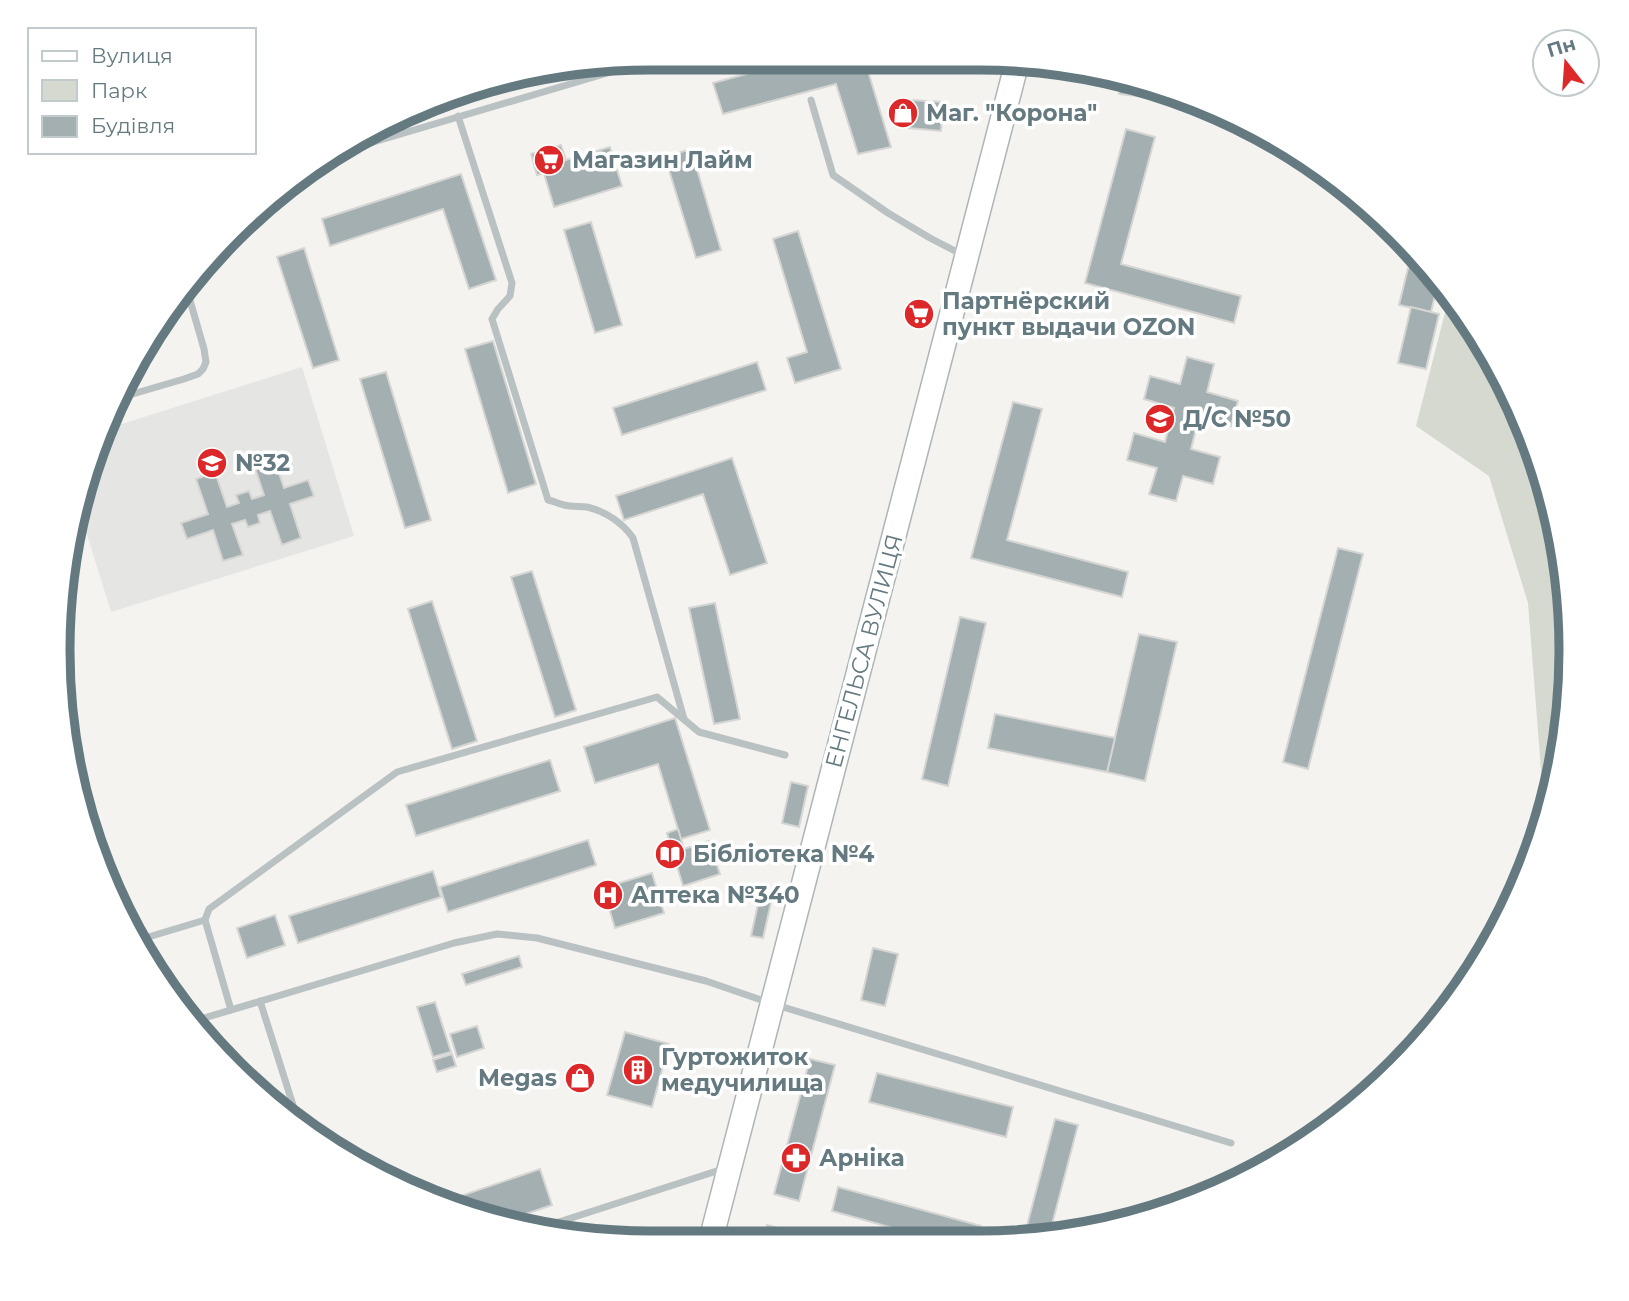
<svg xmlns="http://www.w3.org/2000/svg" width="1629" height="1301" font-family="Montserrat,sans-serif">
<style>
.built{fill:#e5e5e4}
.green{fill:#d5d9cf}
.building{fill:#a4afb1;stroke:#d5d5d3;stroke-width:2}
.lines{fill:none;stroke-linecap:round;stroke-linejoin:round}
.secondary-casing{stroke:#adb5b7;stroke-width:26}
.street{stroke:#bac1c2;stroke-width:7}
.secondary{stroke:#fff;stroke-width:23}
.labels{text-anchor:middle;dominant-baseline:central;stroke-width:7;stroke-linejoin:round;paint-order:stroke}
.poi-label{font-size:23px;font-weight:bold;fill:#647a80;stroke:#fff;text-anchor:start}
.street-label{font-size:23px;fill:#647a80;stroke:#fff}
.rim{fill:none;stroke:#647a80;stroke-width:9}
</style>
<rect width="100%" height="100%" fill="#f4f3f0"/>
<path class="built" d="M302 367 354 536 111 612 77 502 78 497 106 429Z"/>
<path class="green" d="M1448 301 1492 354 1540 460 1566 574 1570 690 1551 804 1545 821 1528 603 1489 476 1416 426Z"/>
<g class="building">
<path d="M805 58H864L891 147 858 154 836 84 723 114 713 83Z"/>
<path d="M1121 80 1169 89 1168 100 1119 94Z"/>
<path d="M1187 97 1213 109 1186 106Z"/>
<path d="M911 100 943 102 941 131 909 128Z"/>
<path d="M1126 129 1155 137 1121 264 1241 296 1234 323 1085 283Z"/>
<path d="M561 145 568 166 537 175 531 154Z"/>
<path d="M610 147 622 186 554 207 542 167Z"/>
<path d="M691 149 721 250 696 258 665 157Z"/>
<path d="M461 174 496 280 469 289 443 209 330 246 322 219Z"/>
<path d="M591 222 622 325 595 333 564 230Z"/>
<path d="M798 231 841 369 795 383 787 358 807 352 773 239Z"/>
<path d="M304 248 339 360 313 368 277 257Z"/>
<path d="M1411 256 1437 287 1431 312 1399 305Z"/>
<path d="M914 301 931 307 925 328 908 322Z"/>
<path d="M1411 307 1439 314 1426 369 1398 363Z"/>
<path d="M493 341 536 484 508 493 465 349Z"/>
<path d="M1187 357 1214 364 1207 392 1238 401 1231 426 1199 417 1191 449 1220 457 1213 484 1183 476 1176 501 1149 494 1157 468 1127 460 1134 433 1165 442 1174 408 1144 399 1150 376 1180 384Z"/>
<path d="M757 362 766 390 622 435 613 408Z"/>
<path d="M386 372 431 520 405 528 360 379Z"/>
<path d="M1013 402 1042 409 1007 540 1128 572 1122 597 971 558Z"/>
<path d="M273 455 284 488 308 480 314 496 290 504 301 538 282 545 270 511 258 515 260 523 248 527 245 520 232 524 243 555 223 561 213 530 187 539 181 523 208 514 196 479 215 472 227 507 239 503 236 495 249 491 252 499 264 495 253 462Z"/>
<path d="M732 458 767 563 730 575 703 494 624 520 616 496Z"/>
<path d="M1338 548 1363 554 1308 769 1283 762Z"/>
<path d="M532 571 576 710 555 717 511 577Z"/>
<path d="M432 601 477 741 452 749 408 609Z"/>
<path d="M715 603 740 719 714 724 689 608Z"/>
<path d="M960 617 986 623 948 786 922 779Z"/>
<path d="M1139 634 1177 642 1145 781 1107 772Z"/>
<path d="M995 714 1115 738 1107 772 988 748Z"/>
<path d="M675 718 710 830 681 839 658 764 595 783 584 747Z"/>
<path d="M550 760 560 791 416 836 406 805Z"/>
<path d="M74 771 101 857 100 858 78 804Z"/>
<path d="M791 782 808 786 799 827 782 823Z"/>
<path d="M678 829 684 849 709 841 720 874 683 886 667 833Z"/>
<path d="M588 840 596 865 448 912 440 887Z"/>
<path d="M433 871 441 897 298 943 289 916Z"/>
<path d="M652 873 664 913 615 928 603 888Z"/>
<path d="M760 895 772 898 763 938 751 936Z"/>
<path d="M275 915 285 945 247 958 237 928Z"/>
<path d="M873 948 898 954 885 1006 861 1000Z"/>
<path d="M519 956 522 967 466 985 462 974Z"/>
<path d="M435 1002 451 1052 433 1057 417 1007Z"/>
<path d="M477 1026 484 1048 457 1057 450 1034Z"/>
<path d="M625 1032 669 1044 652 1107 607 1095Z"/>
<path d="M452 1054 456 1066 437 1072 433 1060Z"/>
<path d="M810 1059 835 1065 799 1201 774 1194Z"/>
<path d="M877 1073 1013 1107 1006 1137 869 1102Z"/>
<path d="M1055 1119 1078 1125 1049 1236 1023 1241Z"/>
<path d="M540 1169 552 1205 502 1222 440 1203Z"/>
<path d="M838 1187 981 1226 976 1242H943L832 1211Z"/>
<path d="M767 1225 794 1232 791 1243H763Z"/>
</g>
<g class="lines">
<g class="secondary-casing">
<path id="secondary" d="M710 1243 1018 59"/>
</g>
<g class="street">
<path d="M811 100 833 175 888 213 930 238 963 255"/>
<path d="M458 116 512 283 510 296 498 309 492 319 548 500C554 501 559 504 564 505 572 507 579 506 587 507 605 511 623 523 633 538L684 719"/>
<path d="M333 154 658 58"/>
<path d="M119 398 184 379 198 374 203 369 206 362 204 349 187 290"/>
<path d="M135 941 205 920"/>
<path d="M260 1001 300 1127"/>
<path d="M231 1010 205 920 209 909 397 772 657 697 699 732 785 755"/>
<path d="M191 1022 454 943 497 934 537 938 706 981 773 1004 1231 1143"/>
<path d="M531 1231 726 1168"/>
</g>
<use href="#secondary" class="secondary"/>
</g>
<defs>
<g id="shop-disc" transform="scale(1.575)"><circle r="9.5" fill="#dc2828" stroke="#fff"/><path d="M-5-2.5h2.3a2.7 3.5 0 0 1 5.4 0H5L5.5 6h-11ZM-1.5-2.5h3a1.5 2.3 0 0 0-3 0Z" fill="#fff"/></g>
<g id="supermarket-disc" transform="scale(1.575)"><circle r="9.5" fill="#dc2828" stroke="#fff"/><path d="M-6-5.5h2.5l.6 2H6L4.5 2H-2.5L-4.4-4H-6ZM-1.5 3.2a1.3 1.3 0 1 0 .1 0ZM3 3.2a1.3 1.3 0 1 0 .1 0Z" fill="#fff"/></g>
<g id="school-disc" transform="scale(1.575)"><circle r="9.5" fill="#dc2828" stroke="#fff"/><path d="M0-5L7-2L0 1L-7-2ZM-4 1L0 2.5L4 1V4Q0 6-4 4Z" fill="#fff"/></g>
<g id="library-disc" transform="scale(1.575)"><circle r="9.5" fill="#dc2828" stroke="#fff"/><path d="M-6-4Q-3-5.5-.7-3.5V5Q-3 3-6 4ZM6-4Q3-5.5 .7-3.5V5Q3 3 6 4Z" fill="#fff"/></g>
<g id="hospital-disc" transform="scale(1.575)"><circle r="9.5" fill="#dc2828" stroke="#fff"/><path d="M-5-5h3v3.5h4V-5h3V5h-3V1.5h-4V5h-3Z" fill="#fff"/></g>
<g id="building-disc" transform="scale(1.575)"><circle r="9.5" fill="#dc2828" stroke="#fff"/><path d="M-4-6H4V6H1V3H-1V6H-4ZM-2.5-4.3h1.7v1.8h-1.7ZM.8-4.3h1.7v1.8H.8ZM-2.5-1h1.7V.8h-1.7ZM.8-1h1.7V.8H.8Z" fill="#fff"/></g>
<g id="pharmacy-disc" transform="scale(1.575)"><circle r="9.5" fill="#dc2828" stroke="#fff"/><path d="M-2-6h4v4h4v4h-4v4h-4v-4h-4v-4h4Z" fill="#fff"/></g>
</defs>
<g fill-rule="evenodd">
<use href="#shop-disc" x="903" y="113"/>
<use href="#supermarket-disc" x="549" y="160"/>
<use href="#supermarket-disc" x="919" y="314"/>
<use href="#school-disc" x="1160" y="419"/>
<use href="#school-disc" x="212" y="463"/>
<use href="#library-disc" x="670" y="854"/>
<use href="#hospital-disc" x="608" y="895"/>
<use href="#building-disc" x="638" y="1070"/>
<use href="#shop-disc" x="580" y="1078"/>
<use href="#pharmacy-disc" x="796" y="1158"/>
</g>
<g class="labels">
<g class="poi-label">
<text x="926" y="113">Маг. "Корона"</text>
<text x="572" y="160">Магазин Лайм</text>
<text x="942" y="301">Партнёрский<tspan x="942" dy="26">пункт выдачи OZON</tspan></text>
<text x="1183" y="419">Д/С №50</text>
<text x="235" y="463">№32</text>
<text x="693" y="854">Бібліотека №4</text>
<text x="631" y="895">Аптека №340</text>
<text x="661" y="1057">Гуртожиток<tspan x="661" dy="26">медучилища</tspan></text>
<text x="557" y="1078" text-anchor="end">Megas</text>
<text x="819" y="1158">Арніка</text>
</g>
<g class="street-label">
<text transform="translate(864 651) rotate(-75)">ЕНГЕЛЬСА ВУЛИЦЯ</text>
</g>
</g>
<path d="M0 0H1629V1301H0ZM650 70H979A580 580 0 0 1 1559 650V651A580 580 0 0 1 979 1231H650A580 580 0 0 1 70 651V650A580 580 0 0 1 650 70Z" fill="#fff" fill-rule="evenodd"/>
<path class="rim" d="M650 70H979A580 580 0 0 1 1559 650V651A580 580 0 0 1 979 1231H650A580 580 0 0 1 70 651V650A580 580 0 0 1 650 70Z"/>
<rect x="28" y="28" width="228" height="126" fill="#ffffff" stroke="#c1cacc" stroke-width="2"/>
<rect x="42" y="51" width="35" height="10" fill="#ffffff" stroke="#c1cacc" stroke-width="2"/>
<text x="91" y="63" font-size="21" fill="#647a80">Вулиця</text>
<rect x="42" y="80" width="35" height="21" fill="#d5d9cf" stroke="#c1cacc" stroke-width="2"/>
<text x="91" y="98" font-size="21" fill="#647a80">Парк</text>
<rect x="42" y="116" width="35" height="21" fill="#a4afb1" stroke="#c1cacc" stroke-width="2"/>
<text x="91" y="133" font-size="21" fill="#647a80">Будівля</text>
<g transform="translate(1566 63) rotate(343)"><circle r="33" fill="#ffffff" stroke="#c1cacc" stroke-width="2"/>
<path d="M0-5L12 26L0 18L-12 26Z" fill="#dc2828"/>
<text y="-10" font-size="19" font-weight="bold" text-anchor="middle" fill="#647a80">Пн</text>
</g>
</svg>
